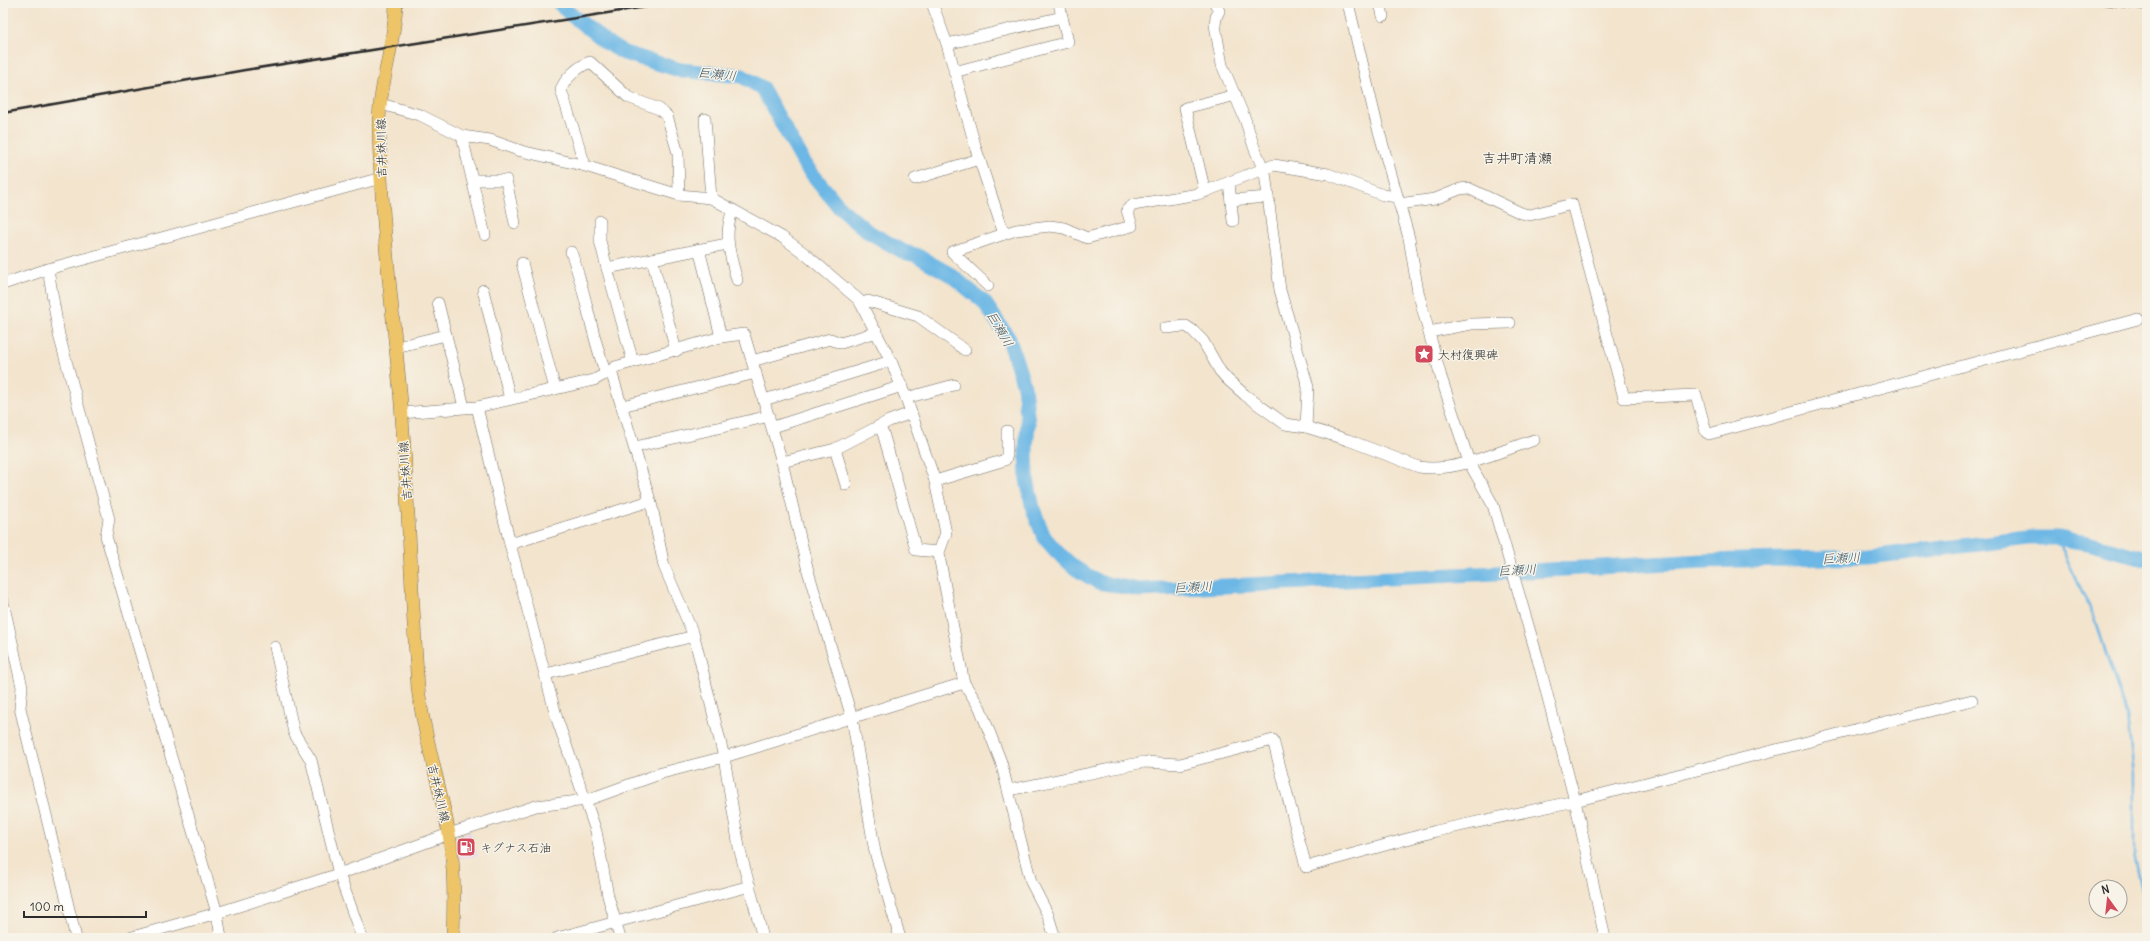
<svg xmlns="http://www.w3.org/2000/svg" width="2150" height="941" font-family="Delius,'Klee One',sans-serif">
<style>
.built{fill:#e7d2ef}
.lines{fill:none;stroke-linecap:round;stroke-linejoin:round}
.stream{stroke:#6cb7e5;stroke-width:2.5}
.river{stroke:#6cb7e5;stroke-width:15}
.minor-casing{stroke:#716c64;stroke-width:12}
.major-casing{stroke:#716c64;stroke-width:14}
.minor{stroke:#fff;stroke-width:11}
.major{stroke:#eec469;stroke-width:13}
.rail{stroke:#2b2b2b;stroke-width:2.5}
.labels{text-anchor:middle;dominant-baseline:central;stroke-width:3;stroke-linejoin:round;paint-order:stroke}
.street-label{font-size:12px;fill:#2b2b2b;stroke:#f7f3e8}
.poi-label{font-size:12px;fill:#2b2b2b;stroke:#f7f3e8;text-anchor:start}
.water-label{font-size:13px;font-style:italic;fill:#3e5563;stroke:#f7f3e8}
.quarter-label{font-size:14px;fill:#2b2b2b;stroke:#f7f3e8}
</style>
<rect width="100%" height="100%" fill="#f7f3e8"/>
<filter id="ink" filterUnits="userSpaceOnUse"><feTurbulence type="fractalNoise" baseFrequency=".025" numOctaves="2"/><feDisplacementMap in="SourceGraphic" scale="8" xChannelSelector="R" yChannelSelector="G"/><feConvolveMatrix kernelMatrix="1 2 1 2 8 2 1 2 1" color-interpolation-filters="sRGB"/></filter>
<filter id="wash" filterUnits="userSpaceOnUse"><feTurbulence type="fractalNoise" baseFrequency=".012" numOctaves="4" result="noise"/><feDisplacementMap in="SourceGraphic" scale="16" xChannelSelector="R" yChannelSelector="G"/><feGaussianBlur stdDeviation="0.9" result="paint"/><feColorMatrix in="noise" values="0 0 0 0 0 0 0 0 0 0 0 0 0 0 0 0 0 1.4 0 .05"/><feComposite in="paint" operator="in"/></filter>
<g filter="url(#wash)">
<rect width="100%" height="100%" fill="#f3e4cd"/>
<path class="built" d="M470 832 478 856 458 858 455 839 457 836Z"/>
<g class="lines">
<path class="stream" d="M2057 538 2095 619 2127 717 2134 775V854L2147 912"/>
<path class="river" d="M559 3 569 13 607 43 624 53 680 70 742 76 762 88 805 165 840 208 867 231 904 252 916 255 951 275 984 302 1009 339 1024 386 1028 423 1026 449 1027 479 1033 509 1044 537 1057 552 1075 568 1098 582 1139 590 1496 573 1703 561 1868 557 2029 538H2057L2087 543 2147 559"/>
</g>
</g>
<g filter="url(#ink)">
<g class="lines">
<g class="minor-casing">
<g id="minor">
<path d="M932 3 947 44 976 149 1004 234 1016 230 1050 226 1064 228 1087 238 1132 226 1127 210 1133 205 1198 194 1274 165 1328 174 1383 195 1397 197"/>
<path d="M1215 3 1219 11 1216 17 1215 25 1222 65 1245 119 1254 147 1265 173 1280 290 1308 387 1306 427"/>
<path d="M1348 3 1376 121 1409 238 1418 292 1441 377 1469 462 1493 505 1537 656 1575 801 1605 938"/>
<path d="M1380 3 1383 16"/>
<path d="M947 44 1062 17 1059 3"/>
<path d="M954 72 1068 42 1062 17"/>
<path d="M381 104 420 115 462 136 490 140 521 151 582 165 679 195 711 198 782 237 804 253 859 300 891 361 906 398 935 481 946 533 939 552 940 561 964 683 980 708 1001 762 1031 882 1048 915 1055 938"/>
<path d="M705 119 711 198"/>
<path d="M462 136 485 235"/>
<path d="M582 165 584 162 561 90C564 79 579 66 590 62L628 97 659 109 667 116 678 153 679 195"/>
<path d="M915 179 979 159"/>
<path d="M473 180H506L515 223"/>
<path d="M1229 183 1233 221"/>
<path d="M1205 192 1185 108 1236 95"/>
<path d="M1231 200 1268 197"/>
<path d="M1399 204 1435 199 1460 189 1468 188 1521 213 1530 215 1572 204 1624 398 1696 395 1706 432 1709 434 2138 319"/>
<path d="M733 210C723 234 730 255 737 280"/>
<path d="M600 221V241L607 268 727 244"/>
<path d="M699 249 721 337"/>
<path d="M571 252C586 292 591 334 606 374"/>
<path d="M652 259 676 351"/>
<path d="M522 263 555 389"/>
<path d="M607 268 633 362"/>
<path d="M48 269 59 335 109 519 106 536 217 913 221 938"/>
<path d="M3 284 48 269 381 178"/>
<path d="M988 286 952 252 1004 234"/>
<path d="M483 290 510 399"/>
<path d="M438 303 464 407"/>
<path d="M861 304 868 301 918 316 965 350"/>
<path d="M1165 328 1186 326 1192 330 1203 341 1220 371 1227 379 1245 395 1285 424 1306 427 1348 440 1419 467C1455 473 1500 451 1534 440"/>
<path d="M1429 332 1471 324 1510 323"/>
<path d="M396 347 446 335"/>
<path d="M752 361 830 339 841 343 877 332"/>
<path d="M611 371 615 367 721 337 744 334 782 462 808 571 852 718 875 852 900 938"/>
<path d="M906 398 954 385"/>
<path d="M764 400 891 361"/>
<path d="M622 406 756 373"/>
<path d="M477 407 510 544 557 719 596 831 608 896 620 938"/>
<path d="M401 413 477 407 594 380 611 371 652 507 664 566 694 636 724 757 739 847 763 938"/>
<path d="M879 426 883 433 891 461 916 550 939 552"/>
<path d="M773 427 902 386"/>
<path d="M635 447 769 416"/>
<path d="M835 449 846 485"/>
<path d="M782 462 835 449 889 421 911 413"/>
<path d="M935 481 1005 460 1007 455V431"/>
<path d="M510 544 650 501"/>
<path d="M3 602 22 687 20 708 76 938"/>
<path d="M275 647 294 733 311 760 339 874 362 938"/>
<path d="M546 674 694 636"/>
<path d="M1009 790 1144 762 1180 764 1273 740 1306 867 1436 831 1575 801 1972 700"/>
<path d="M129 938 217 913 339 874 449 834 536 806 587 800 662 773 724 757 964 683"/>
<path d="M557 938 750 886"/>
</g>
</g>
<g class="major-casing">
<path id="major" d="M396 3C395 46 378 87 379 129 381 217 392 304 400 391 408 490 411 589 418 688 424 737 440 785 449 834 455 869 454 903 453 938"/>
</g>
<use href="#minor" class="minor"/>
<use href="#major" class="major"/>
<g class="rail">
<path d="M2096 3 2147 9"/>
<path d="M3 113 245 70 671 3"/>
</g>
</g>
</g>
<defs>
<g id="sight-square" transform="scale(1)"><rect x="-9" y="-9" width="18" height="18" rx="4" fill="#d1495b" stroke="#f7f3e8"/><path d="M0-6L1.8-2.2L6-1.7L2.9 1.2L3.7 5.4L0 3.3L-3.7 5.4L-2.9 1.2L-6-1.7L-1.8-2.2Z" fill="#fff"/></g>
<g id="fuel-square" transform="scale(1)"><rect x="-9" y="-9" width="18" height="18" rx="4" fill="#d1495b" stroke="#f7f3e8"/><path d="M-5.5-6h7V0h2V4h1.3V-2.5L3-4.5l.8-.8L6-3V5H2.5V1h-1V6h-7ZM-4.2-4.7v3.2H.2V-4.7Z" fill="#fff"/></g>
</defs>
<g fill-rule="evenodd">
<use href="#sight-square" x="1424" y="354"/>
<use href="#fuel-square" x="466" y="847"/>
</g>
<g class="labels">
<g class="street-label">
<text transform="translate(381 148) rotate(-91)">吉井妹川線</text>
<text transform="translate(405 471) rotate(-94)">吉井妹川線</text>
<text transform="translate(439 793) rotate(77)">吉井妹川線</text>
</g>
<g class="poi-label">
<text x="1438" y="354">大村復興碑</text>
<text x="480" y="847">キグナス石油</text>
</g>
<g class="water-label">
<text transform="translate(717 74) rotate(6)">巨瀬川</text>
<text transform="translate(1000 329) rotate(60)">巨瀬川</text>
<text transform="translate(1841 558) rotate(-3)">巨瀬川</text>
<text transform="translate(1517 570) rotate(-3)">巨瀬川</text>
<text transform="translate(1193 587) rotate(-3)">巨瀬川</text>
</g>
<g class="quarter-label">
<text x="1517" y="158">吉井町清瀬</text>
</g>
</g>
<rect width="2150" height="941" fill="none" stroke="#f7f3e8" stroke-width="16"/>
<g transform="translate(2108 899) rotate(345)"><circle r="19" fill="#f7f3e8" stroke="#a5a39c"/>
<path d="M0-3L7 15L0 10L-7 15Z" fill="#d1495b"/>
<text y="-6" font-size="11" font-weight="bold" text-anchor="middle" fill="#2b2b2b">N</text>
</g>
<path d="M24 911v6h122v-6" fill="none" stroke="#2b2b2b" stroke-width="2"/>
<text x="30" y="911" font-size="12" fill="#2b2b2b" stroke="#f7f3e8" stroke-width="3" paint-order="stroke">100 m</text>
</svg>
